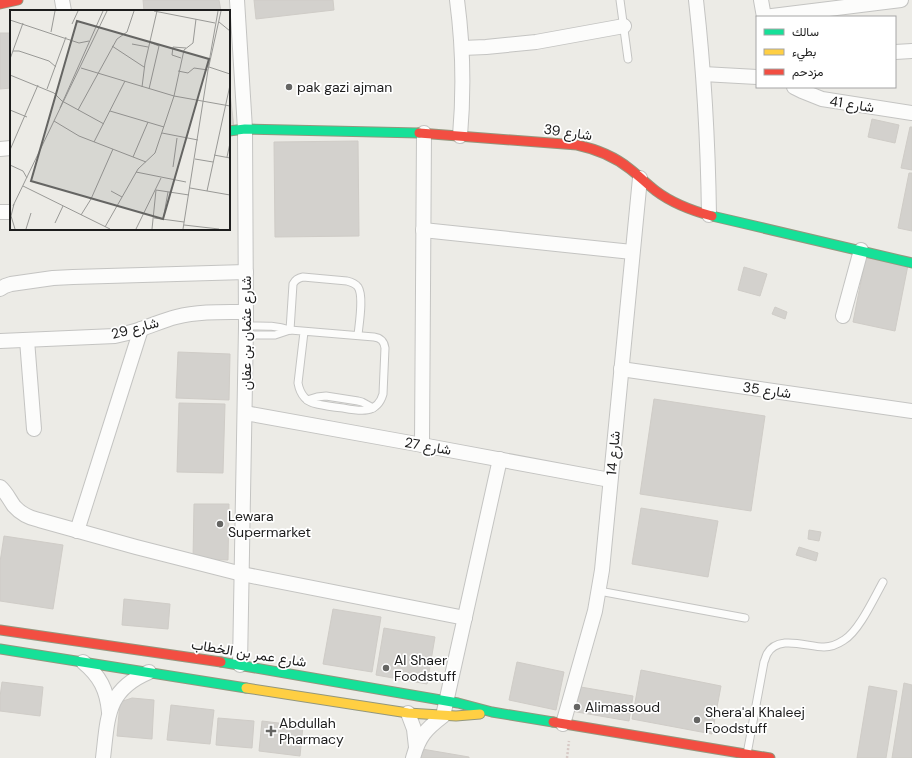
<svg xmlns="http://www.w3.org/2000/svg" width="912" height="758" font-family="'DM Sans',Vazirmatn,sans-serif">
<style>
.building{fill:#d3d1cd;stroke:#cfccc7}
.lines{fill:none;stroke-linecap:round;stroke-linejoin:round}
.lane-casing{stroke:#c4c4c2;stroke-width:9}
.street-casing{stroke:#c4c4c2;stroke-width:16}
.fast-casing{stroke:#93977d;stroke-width:11}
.slow-casing{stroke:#93977d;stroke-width:11}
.jam-casing{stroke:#93977d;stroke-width:11}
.path{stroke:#d7c9c5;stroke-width:2.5;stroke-dasharray:2 2;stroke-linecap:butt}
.lane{stroke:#fcfcfb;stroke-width:7}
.street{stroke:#fcfcfb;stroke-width:14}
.fast{stroke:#16e098;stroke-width:9}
.slow{stroke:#ffcf43;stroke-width:9}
.jam{stroke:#f24e42;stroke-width:9}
.poi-dot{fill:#656563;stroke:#fff;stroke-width:1.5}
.labels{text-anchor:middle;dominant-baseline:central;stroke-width:3.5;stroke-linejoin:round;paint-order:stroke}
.poi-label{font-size:14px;fill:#1d1d1d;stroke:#fff;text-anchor:start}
.street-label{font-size:14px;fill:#1d1d1d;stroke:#fff}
.inset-road{fill:none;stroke:#999996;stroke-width:1}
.view{fill:#656563;fill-opacity:0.15;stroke:#656563;stroke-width:2}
.inset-edge{fill:none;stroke:#1d1d1d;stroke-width:2}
</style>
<rect width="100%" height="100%" fill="#ecebe6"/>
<g class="building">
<path d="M143 0H219L221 11H144Z"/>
<path d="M254 0H333L334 10 256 19Z"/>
<path d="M0 33H11V88L0 89Z"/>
<path d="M229 84 234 128H229Z"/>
<path d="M872 119 899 125 895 143 868 137Z"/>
<path d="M910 127H912V170L901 168Z"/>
<path d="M358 141 359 236 275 237 274 142Z"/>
<path d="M909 173H912V231L898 228Z"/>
<path d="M866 256 908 265 895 331 853 322Z"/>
<path d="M744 267 767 274 760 296 738 290Z"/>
<path d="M775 307 787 312 785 319 772 314Z"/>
<path d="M178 352 230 354 229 400 176 398Z"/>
<path d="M654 399 765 416 751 511 640 494Z"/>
<path d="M179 403 225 404 223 473 177 472Z"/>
<path d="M194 504H229L228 560 193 559Z"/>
<path d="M641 508 718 521 708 577 632 564Z"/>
<path d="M809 530 821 532 819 541 808 539Z"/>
<path d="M4 536 63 545 53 609 0 601V562Z"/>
<path d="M799 547 818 553 816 561 796 555Z"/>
<path d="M124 599 170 604 168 629 122 625Z"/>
<path d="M333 609 381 617 372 672 323 664Z"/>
<path d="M384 628 435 637 427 684 376 675Z"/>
<path d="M517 662 564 672 556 710 509 700Z"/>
<path d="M641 670 721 686 712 734 632 719Z"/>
<path d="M2 682 43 687 40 716 0 711V697Z"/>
<path d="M904 683 912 685V758H892Z"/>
<path d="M575 686 633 696 629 721 571 711Z"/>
<path d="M869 686 897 691 886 758H857Z"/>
<path d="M132 698 154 700 152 739 117 736 120 702Z"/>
<path d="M171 705 214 710 210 744 167 740Z"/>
<path d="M218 718 254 721 252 748 216 745Z"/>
<path d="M262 721 303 726 300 756 259 751Z"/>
<path d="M422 749 469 757V758H420Z"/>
</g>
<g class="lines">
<g class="lane-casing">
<g id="lane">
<path d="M620 0 628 59"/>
<path d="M246 326C262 326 275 325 290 330L374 337C381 338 384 341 385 348L383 394C377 415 359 411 343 408 334 407 326 406 317 404 306 402 300 394 298 383L304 332"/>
<path d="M290 330 293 284C295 280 298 278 303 277L347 281C351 282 355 283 358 287 364 296 359 324 358 335"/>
<path d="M246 335H275L290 330"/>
<path d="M307 400 317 397 326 396 358 401 362 402 373 408"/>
<path d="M599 591 745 618"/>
<path d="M747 754 764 662C765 660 766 656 767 654 778 634 807 647 824 647 831 647 838 644 844 640 859 631 874 598 883 582"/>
</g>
</g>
<g class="street-casing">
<g id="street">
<path d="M62 0 64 11"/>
<path d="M237 0 245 129 246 326 240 665"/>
<path d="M457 0C463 45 464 90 460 136"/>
<path d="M696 0C704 71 708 143 709 215"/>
<path d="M761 0 764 17"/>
<path d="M764 17 901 0"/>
<path d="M462 48 486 47 536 42 624 26"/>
<path d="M895 52 912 51"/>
<path d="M703 74 757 77"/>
<path d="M794 87 802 91 822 99 912 113"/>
<path d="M0 149 11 148"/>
<path d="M0 212H11"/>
<path d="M423 230 632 252"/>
<path d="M0 289 5 286 11 284 53 278 73 277 246 272"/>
<path d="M843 316 861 250"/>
<path d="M27 340 34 429"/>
<path d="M0 341 115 336C124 334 133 332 141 329 153 325 164 320 176 317 199 311 223 312 246 312"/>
<path d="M621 369 912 411"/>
<path d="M245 413 422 445 610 480"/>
<path d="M422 445 424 133"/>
<path d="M0 487C6 492 9 499 14 506 21 514 29 518 39 520L136 547 242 574 465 618"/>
<path d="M77 531 141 329"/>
<path d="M83 662C100 676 107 690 109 712"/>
<path d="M408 713 414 729 416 747"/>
<path d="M563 724 595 611 602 570 640 178"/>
<path d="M103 758C108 717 106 690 149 672"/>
<path d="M413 758C419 736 426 729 443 716L500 459"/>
</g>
</g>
<g class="fast-casing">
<g id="fast">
<path d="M229 131 245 129 419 133"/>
<path d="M712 216 912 263"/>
<path d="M0 649 246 688"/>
<path d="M221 662 458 703 492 712 553 722"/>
</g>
</g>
<g class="slow-casing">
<path id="slow" d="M246 688 408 713 456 716 480 714"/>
</g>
<g class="jam-casing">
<g id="jam">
<path d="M0 4 18 0"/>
<path d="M419 133 577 145C596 149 614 156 630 169 639 176 647 184 656 191 672 203 693 211 712 216"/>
<path d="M0 630 221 662"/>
<path d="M553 722 770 758"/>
</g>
</g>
<path class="path" d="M567 758 569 741"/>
<use href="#lane" class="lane"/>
<use href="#street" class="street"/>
<use href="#fast" class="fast"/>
<use href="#slow" class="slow"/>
<use href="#jam" class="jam"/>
</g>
<g class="poi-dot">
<circle cx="289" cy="87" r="4"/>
<circle cx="220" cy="524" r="4"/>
<circle cx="386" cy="668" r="4"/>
<circle cx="577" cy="707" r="4"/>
<circle cx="697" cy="720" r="4"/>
<path d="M269 725h4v4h4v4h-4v4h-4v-4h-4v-4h4z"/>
</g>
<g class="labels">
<g class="poi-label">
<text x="297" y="87">pak gazi ajman</text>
<text x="228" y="516">Lewara<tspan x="228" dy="16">Supermarket</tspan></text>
<text x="394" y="660">Al Shaer<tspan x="394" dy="16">Foodstuff</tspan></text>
<text x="585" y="707">Alimassoud</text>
<text x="705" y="712">Shera'al Khaleej<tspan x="705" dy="16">Foodstuff</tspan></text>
<text x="279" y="723">Abdullah<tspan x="279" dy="16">Pharmacy</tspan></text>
</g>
<g class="street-label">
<text transform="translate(852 104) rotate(9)">شارع 41</text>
<text transform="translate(568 132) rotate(8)">شارع 39</text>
<text transform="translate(135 328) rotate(-15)">شارع 29</text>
<text transform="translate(246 333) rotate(-90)">شارع عثمان بن عفان</text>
<text transform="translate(767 390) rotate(8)">شارع 35</text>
<text transform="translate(428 446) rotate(10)">شارع 27</text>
<text transform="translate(613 453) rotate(-85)">شارع 14</text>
<text transform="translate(249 653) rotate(9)">شارع عمر بن الخطاب</text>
</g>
</g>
<g transform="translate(10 10)">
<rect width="220" height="220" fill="#ecebe6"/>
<path class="inset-road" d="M144 1 205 13M0 10 69 33 79 31M209 12 220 21M62 14 68 1M41 22 45 1M122 34 138 37M102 36 134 57M3 41H9L39 51 46 57M171 48 162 45 163 37 176 38M0 49 13 13M199 57 220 64M71 58 164 86 220 96M198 58 208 1M168 61 178 63 184 58 198 60M0 65 44 83 52 91 94 114M132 77 135 53 147 1M37 79 56 27M139 79 149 36 139 32M50 98 93 1M0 100 17 107M68 100 107 29 117 22 124 1M100 101 154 117M44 111 69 126 136 152M152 123 188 130M84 132 115 71M0 140 28 75M204 145 220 148M123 147 138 112M217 147 220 133M185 149 203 152M0 155 13 161 17 168M163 157 167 128M126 162 176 172M13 176 100 219M180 178 220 185M101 181 112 187M197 181 220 75M4 194 1 206 5 219M3 196 97 1M71 205 81 189 103 139M144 208 174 212M153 210 158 182M45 213 53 196M174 215 209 219M95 217 128 159 145 143 164 86 174 40 183 33 186 9M16 219 21 203M126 219 151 168M142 219 146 180 179 185M173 219 198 60 211 1"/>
<path class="view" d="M67 11 199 49 153 209 21 171Z"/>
<rect width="220" height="220" class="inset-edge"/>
</g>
<rect x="756" y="16" width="140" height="72" fill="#ffffff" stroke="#a5a5a5"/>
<rect x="764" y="29" width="20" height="6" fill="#16e098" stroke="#a5a5a5"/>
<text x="792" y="36" font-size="12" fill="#1d1d1d">سالك</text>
<rect x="764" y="49" width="20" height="6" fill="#ffcf43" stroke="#a5a5a5"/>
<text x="792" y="56" font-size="12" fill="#1d1d1d">بطيء</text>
<rect x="764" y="69" width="20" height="6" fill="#f24e42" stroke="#a5a5a5"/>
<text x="792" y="76" font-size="12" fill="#1d1d1d">مزدحم</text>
</svg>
